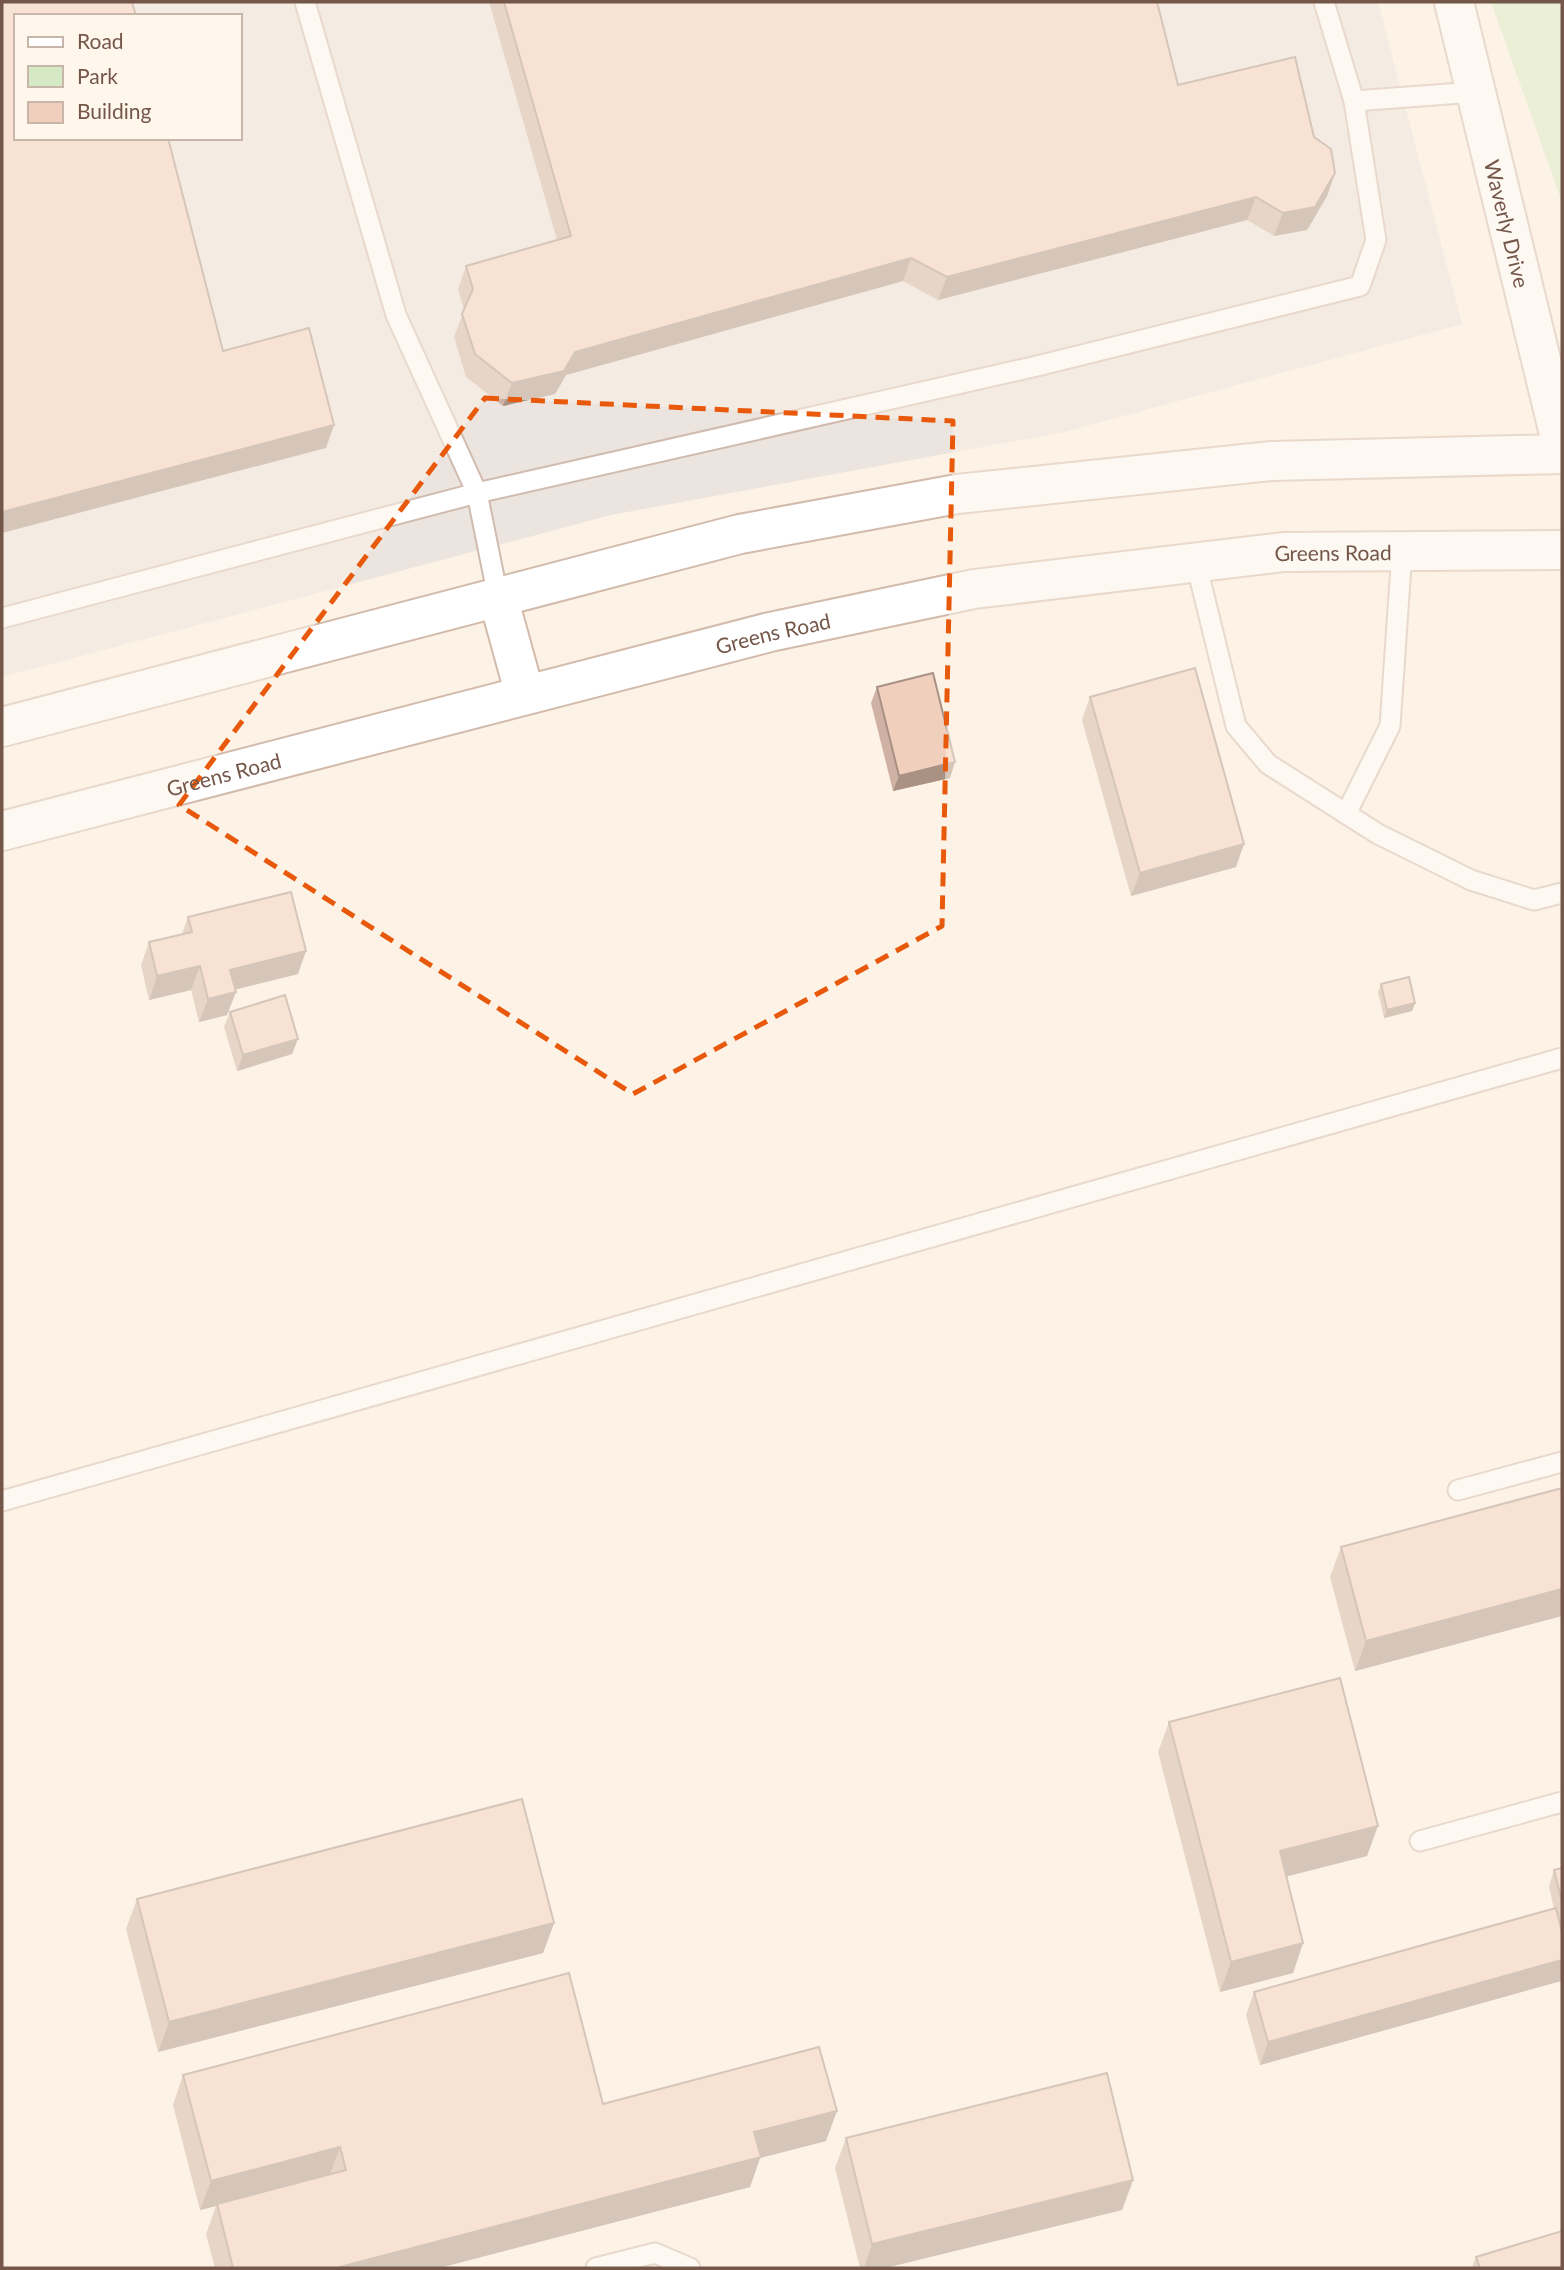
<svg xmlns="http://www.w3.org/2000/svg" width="1564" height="2270" font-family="Lato,sans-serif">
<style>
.industrial{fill:#ece5df;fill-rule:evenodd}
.green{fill:#d5eac4}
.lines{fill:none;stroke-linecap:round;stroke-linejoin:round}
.service-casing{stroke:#d0bbae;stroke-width:23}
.tertiary-casing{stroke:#d0bbae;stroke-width:42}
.secondary-casing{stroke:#d3bbac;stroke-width:42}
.service{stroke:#fff;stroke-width:19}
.tertiary{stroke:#fff;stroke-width:38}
.secondary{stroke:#fff;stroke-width:38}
.wall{fill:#cfb2a3}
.shaded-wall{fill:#a99184}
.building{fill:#f1cfbd;stroke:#a99184;stroke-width:2}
.marked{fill:none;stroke:#e8590c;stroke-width:5;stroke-dasharray:14 9;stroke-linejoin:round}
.labels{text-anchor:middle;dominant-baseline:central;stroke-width:7;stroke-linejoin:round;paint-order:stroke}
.street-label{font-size:21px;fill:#75574a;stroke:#fff6ec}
</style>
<rect width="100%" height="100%" fill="#fcf2e5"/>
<path class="industrial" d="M2 2H1378L1462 324 1064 432 611 515 2 677ZM16 16H240V138H16Z"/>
<path class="green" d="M1491 2H1562V202Z"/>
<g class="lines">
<g class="service-casing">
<g id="service">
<path d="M305 2 396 315 477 493 498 597"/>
<path d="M1354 101 1475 92"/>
<path d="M1196 563 1236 726 1268 764 1378 834 1471 880 1534 900 1562 893"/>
<path d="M2 618 477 493 1037 366 1360 286 1376 240 1354 101 1324 2"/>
<path d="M1346 814 1390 726 1402 551"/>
<path d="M1458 1490 1562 1462"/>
<path d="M2 1501 1562 1058"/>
<path d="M1420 1841 1562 1802"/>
<path d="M596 2268 655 2253 690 2268"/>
</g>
</g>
<g class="tertiary-casing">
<g id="tertiary">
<path id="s1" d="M1454 2 1562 446"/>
</g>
</g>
<g class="secondary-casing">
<g id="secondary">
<path d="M498 597 525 695"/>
<path d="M2 727 740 534 957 494 1272 461 1562 454"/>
<path id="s2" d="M2 831 770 632 974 589 1284 552 1562 550"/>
</g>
</g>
<use href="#service" class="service"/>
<use href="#tertiary" class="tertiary"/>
<use href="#secondary" class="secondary"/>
</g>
<g class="wall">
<path d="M489 2H1157L1178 85 1314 137 1335 173 1327 196 1307 230 1274 236 1247 220 938 300 903 281 566 375 555 394 503 406 466 377 454 337 464 310 458 289 466 266 557 240Z"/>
<path d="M877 687 950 778 893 791 871 703Z"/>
<path d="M1090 697 1236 867 1131 896 1082 720Z"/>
<path d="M188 917 298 974 235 989 227 1015 199 1022 191 990 149 1000 141 965 149 942 182 934Z"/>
<path d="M1381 984 1415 1003 1412 1011 1384 1018 1378 992Z"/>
<path d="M230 1012 292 1054 237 1071 224 1027Z"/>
<path d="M1562 1488V1616L1355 1671 1330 1577 1341 1547Z"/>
<path d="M1169 1722 1367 1856 1286 1876 1303 1943 1293 1973 1220 1992 1158 1752Z"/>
<path d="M1562 1868V1977L1561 1981 1260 2065 1246 2015 1254 1992 1554 1909 1549 1886 1554 1870Z"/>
<path d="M137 1899 554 1923 543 1953 158 2052 126 1929Z"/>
<path d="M183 2075 603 2104 826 2141 760 2158 750 2187 439 2268H215L206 2234 216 2206 200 2210 173 2105Z"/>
<path d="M846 2138 1133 2180 1122 2210 885 2268H860L835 2168Z"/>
<path d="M1476 2257 1562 2268H1472Z"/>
</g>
<g class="shaded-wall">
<path d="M1335 173 1327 196 1307 230 1274 236 1283 213Z"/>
<path d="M1256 197 1247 220 938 300 947 277Z"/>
<path d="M911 258 903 281 566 375 555 394 503 406 512 383 575 352Z"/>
<path d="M334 425 326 448 2 533V512Z"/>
<path d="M955 762 950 778 893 791 899 776Z"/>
<path d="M1244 844 1236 867 1131 896 1140 873Z"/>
<path d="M306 951 298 974 222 993 230 970Z"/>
<path d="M200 966 191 990 149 1000 157 976Z"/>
<path d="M236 992 227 1015 199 1022 208 999Z"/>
<path d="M1415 1003 1412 1011 1384 1018 1387 1010Z"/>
<path d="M298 1039 292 1054 237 1071 243 1055Z"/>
<path d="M1562 1589V1616L1355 1671 1366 1641Z"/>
<path d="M1378 1826 1367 1856 1269 1881 1280 1851Z"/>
<path d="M554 1923 543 1953 158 2052 169 2022Z"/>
<path d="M1303 1943 1293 1973 1220 1992 1231 1962Z"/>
<path d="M1562 1960V1977L1561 1981 1260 2065 1268 2042Z"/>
<path d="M837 2111 826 2141 760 2158 750 2187 439 2268H336L754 2132Z"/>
<path d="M340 2147 329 2177 217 2204 216 2206 200 2210 211 2181Z"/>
<path d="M1133 2180 1122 2210 885 2268H864L872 2244Z"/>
</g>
<g class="building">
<path d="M2 2H132L136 16H16V138H168L223 351 309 328 334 425 2 512Z"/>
<path d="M504 2H1157L1178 85 1295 57 1314 137 1331 149 1335 173 1315 207 1283 213 1256 197 947 277 911 258 575 352 564 371 512 383 475 354 462 314 473 289 466 266 571 236Z"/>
<path d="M1195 668 1244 844 1140 873 1090 697Z"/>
<path d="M933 673 955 762 899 776 877 687Z"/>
<path d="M291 892 306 951 230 970 236 992 208 999 200 966 157 976 149 942 192 932 188 917Z"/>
<path d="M1409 977 1415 1003 1387 1010 1381 984Z"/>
<path d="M285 995 298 1039 243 1055 230 1012Z"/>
<path d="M1562 1488V1589L1366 1641 1341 1547Z"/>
<path d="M1340 1678 1378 1826 1280 1851 1303 1943 1231 1962 1169 1722Z"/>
<path d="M522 1799 554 1923 169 2022 137 1899Z"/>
<path d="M1562 1868V1902L1554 1870Z"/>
<path d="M1556 1908 1562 1932V1960L1268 2042 1254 1992Z"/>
<path d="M569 1973 603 2104 819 2047 837 2111 754 2132 761 2157 336 2268H233L217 2204 346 2170 340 2147 211 2181 183 2075Z"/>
<path d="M1107 2073 1133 2180 872 2244 846 2138Z"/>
<path d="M1562 2231V2268H1480L1476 2257Z"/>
</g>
<path d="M0 0H1564V2270H0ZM485 398 953 421 942 926 633 1094 179 805Z" fill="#fcf2e5" fill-opacity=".55" fill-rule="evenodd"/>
<path class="marked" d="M485 398 953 421 942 926 633 1094 179 805Z"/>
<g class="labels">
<g class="street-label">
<text stroke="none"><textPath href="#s1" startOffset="228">Waverly Drive</textPath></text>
<text stroke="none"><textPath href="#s2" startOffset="1363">Greens Road</textPath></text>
<text stroke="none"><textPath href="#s2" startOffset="796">Greens Road</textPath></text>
<text stroke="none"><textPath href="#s2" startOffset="229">Greens Road</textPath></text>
</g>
</g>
<rect width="1564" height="2270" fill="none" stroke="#75574a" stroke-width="7"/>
<rect x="14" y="14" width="228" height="126" fill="#fff6ec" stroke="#c8b6ab" stroke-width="2"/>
<rect x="28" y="37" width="35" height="10" fill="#ffffff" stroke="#c8b6ab" stroke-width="2"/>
<text x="77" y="49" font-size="21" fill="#75574a">Road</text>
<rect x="28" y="66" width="35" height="21" fill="#d5eac4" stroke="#c8b6ab" stroke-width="2"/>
<text x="77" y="84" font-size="21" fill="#75574a">Park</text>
<rect x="28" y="102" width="35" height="21" fill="#f1cfbd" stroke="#c8b6ab" stroke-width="2"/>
<text x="77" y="119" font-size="21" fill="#75574a">Building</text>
</svg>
